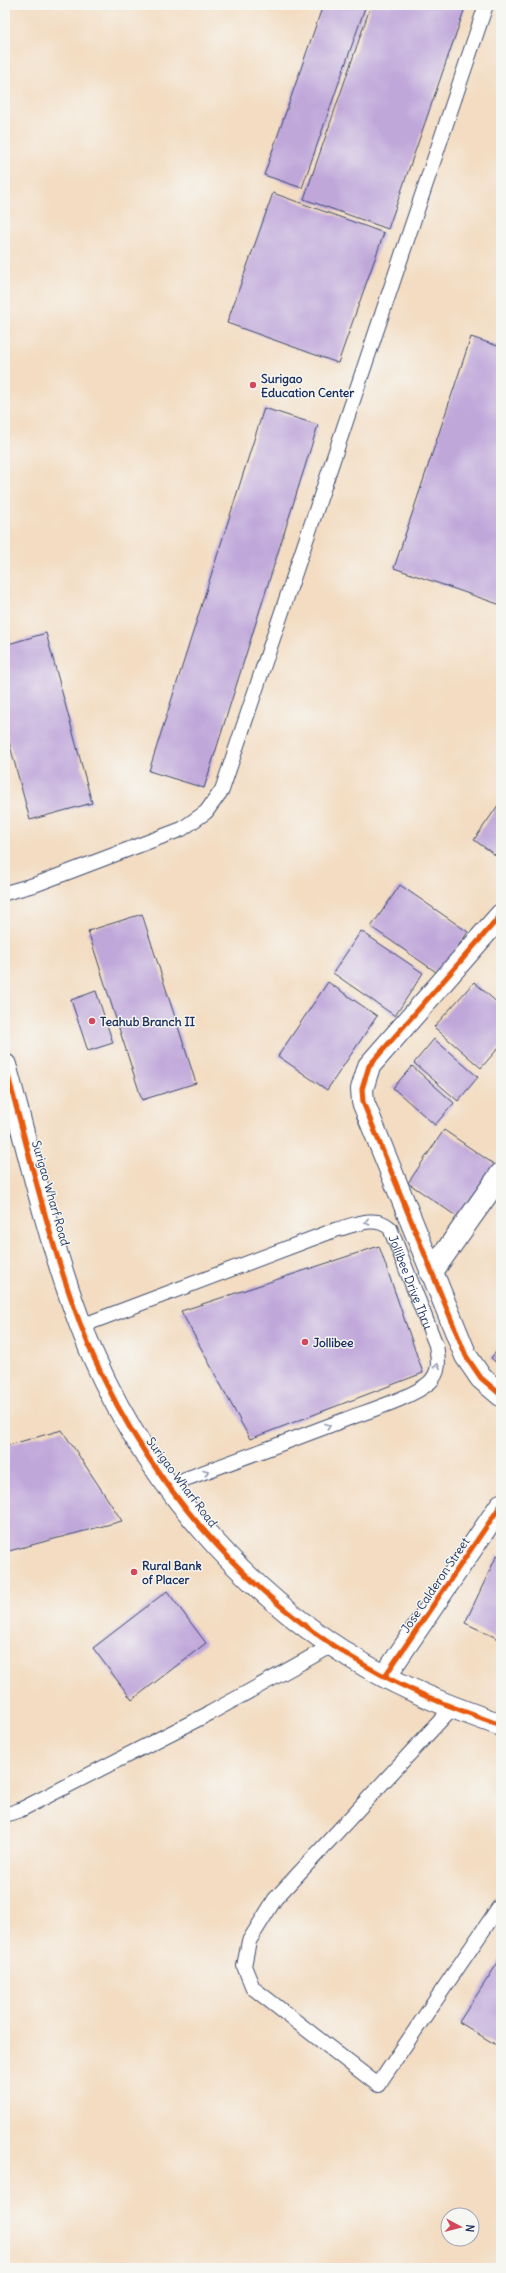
<svg xmlns="http://www.w3.org/2000/svg" width="506" height="2273" font-family="Delius,sans-serif">
<style>
.building{fill:#c0a7da}
.lines{fill:none;stroke-linecap:round;stroke-linejoin:round}
.lane-casing{stroke:#3b496d;stroke-width:16}
.street-casing{stroke:#3b496d;stroke-width:24}
.primary-casing{stroke:#3b496d;stroke-width:24}
.lane{stroke:#fff;stroke-width:14}
.street{stroke:#fff;stroke-width:22}
.primary{stroke:#fff;stroke-width:22}
.cycleway-casing{stroke:#f6f6f2;stroke-width:8}
.cycleway{stroke:#e8590c;stroke-width:5}
.oneway{stroke:#8d97ae}
.poi-dot{fill:#d1495b;stroke:#f6f6f2;stroke-width:1.5}
.labels{text-anchor:middle;dominant-baseline:central;stroke-width:3;stroke-linejoin:round;paint-order:stroke}
.poi-label{font-size:12px;font-weight:bold;fill:#1b2f5e;stroke:#f6f6f2;text-anchor:start}
.street-label{font-size:12px;fill:#1b2f5e;stroke:#f6f6f2}
</style>
<rect width="100%" height="100%" fill="#f6f6f2"/>
<filter id="ink" filterUnits="userSpaceOnUse"><feTurbulence type="fractalNoise" baseFrequency=".025" numOctaves="2"/><feDisplacementMap in="SourceGraphic" scale="8" xChannelSelector="R" yChannelSelector="G"/><feConvolveMatrix kernelMatrix="1 2 1 2 8 2 1 2 1" color-interpolation-filters="sRGB"/></filter>
<filter id="wash" filterUnits="userSpaceOnUse"><feTurbulence type="fractalNoise" baseFrequency=".012" numOctaves="4" result="noise"/><feDisplacementMap in="SourceGraphic" scale="16" xChannelSelector="R" yChannelSelector="G"/><feGaussianBlur stdDeviation="0.9" result="paint"/><feColorMatrix in="noise" values="0 0 0 0 0 0 0 0 0 0 0 0 0 0 0 0 0 1.4 0 .05"/><feComposite in="paint" operator="in"/></filter>
<g filter="url(#wash)">
<rect width="100%" height="100%" fill="#f3dcc1"/>
<g id="blocks">
<g class="building">
<path d="M323 5H366L302 188 264 175Z"/>
<path d="M371 5H466L388 229 304 199Z"/>
<path d="M273 193 384 233 338 363 227 323Z"/>
<path d="M471 337 501 347V605L394 568Z"/>
<path d="M264 408 318 425 204 788 149 771Z"/>
<path d="M46 633 92 803 30 820 5 727V645Z"/>
<path d="M501 801V859L474 840Z"/>
<path d="M400 885 468 932 439 974 371 927Z"/>
<path d="M142 914 196 1083 142 1100 88 931Z"/>
<path d="M361 931 423 973 395 1016 333 973Z"/>
<path d="M328 982 377 1016 327 1090 278 1056Z"/>
<path d="M474 982 501 1006V1045L481 1068 434 1027Z"/>
<path d="M96 991 113 1043 88 1051 71 1000Z"/>
<path d="M434 1039 478 1077 458 1101 414 1063Z"/>
<path d="M412 1066 454 1103 435 1125 393 1088Z"/>
<path d="M444 1130 498 1167 462 1220 408 1183Z"/>
<path d="M379 1246 423 1373 250 1439 181 1311Z"/>
<path d="M501 1346V1367L491 1358Z"/>
<path d="M62 1430 122 1521 9 1551 5 1536V1446Z"/>
<path d="M497 1555 501 1557V1640L465 1623Z"/>
<path d="M167 1591 206 1643 132 1700 93 1648Z"/>
<path d="M501 1958V2048L459 2022Z"/>
</g>
</g>
</g>
<g filter="url(#ink)">
<use href="#blocks" fill-opacity="0" stroke="#3b496d" stroke-width="1"/>
<g class="lines">
<g class="lane-casing">
<g id="lane">
<path d="M5 893 37 884 182 829 206 812 222 790 486 5"/>
<path id="s1" d="M81 1326 335 1230C352 1226 375 1214 390 1228L436 1345C438 1359 441 1371 430 1382 414 1397 365 1412 344 1420 286 1442 227 1464 169 1485"/>
<path d="M453 1707 275 1899 249 1941 244 1966 253 1988 378 2085 501 1904"/>
<path d="M5 1815 20 1810 210 1713 333 1645"/>
</g>
</g>
<g class="street-casing">
<g id="street">
<path d="M501 915 369 1066 362 1089 363 1102 466 1356 481 1378 501 1395"/>
<path d="M431 1273 501 1174"/>
<path d="M385 1676 501 1505"/>
</g>
</g>
<g class="primary-casing">
<path id="primary" d="M5 1065C29 1152 49 1242 81 1326 136 1471 247 1603 384 1676 421 1696 462 1711 501 1725"/>
</g>
<use href="#lane" class="lane"/>
<use href="#street" class="street"/>
<use href="#primary" class="primary"/>
<g class="cycleway-casing">
<g id="cycleway">
<path d="M501 915 369 1066 362 1089 363 1102 466 1356 481 1378 501 1395"/>
<path d="M5 1065C29 1152 49 1242 81 1326 136 1471 247 1603 384 1676 421 1696 462 1711 501 1725"/>
<path d="M385 1676 501 1505"/>
</g>
</g>
<use href="#cycleway" class="cycleway"/>
</g>
<defs><path id="oneway-chevron" d="M-2-3.5L2.5 0L-2 3.5" fill="none" stroke-width="1.6" stroke-linecap="round" stroke-linejoin="round"/></defs>
<g class="oneway">
<use href="#oneway-chevron" transform="translate(367 1222) rotate(168)"/>
<use href="#oneway-chevron" transform="translate(437 1366) rotate(-83)"/>
<use href="#oneway-chevron" transform="translate(328 1426) rotate(-20)"/>
<use href="#oneway-chevron" transform="translate(206 1472) rotate(-21)"/>
</g>
</g>
<g class="poi-dot">
<circle cx="253" cy="385" r="4"/>
<circle cx="92" cy="1021" r="4"/>
<circle cx="305" cy="1342" r="4"/>
<circle cx="134" cy="1572" r="4"/>
</g>
<g class="labels">
<g class="poi-label">
<text x="261" y="378">Surigao<tspan x="261" dy="14">Education Center</tspan></text>
<text x="100" y="1021">Teahub Branch II</text>
<text x="313" y="1342">Jollibee</text>
<text x="142" y="1565">Rural Bank<tspan x="142" dy="14">of Placer</tspan></text>
</g>
<g class="street-label">
<text transform="translate(51 1193) rotate(74)">Surigao Wharf Road</text>
<text stroke="none"><textPath href="#s1" startOffset="387">Jollibee Drive Thru</textPath></text>
<text transform="translate(182 1482) rotate(53)">Surigao Wharf Road</text>
<text transform="translate(435 1585) rotate(-56)">Jose Calderon Street</text>
</g>
</g>
<rect width="506" height="2273" fill="none" stroke="#f6f6f2" stroke-width="20"/>
<g transform="translate(460 2227) rotate(97)"><circle r="19" fill="#f6f6f2" stroke="#9ea6b7"/>
<path d="M0-3L7 15L0 10L-7 15Z" fill="#d1495b"/>
<text y="-6" font-size="11" font-weight="bold" text-anchor="middle" fill="#1b2f5e">N</text>
</g>
</svg>
